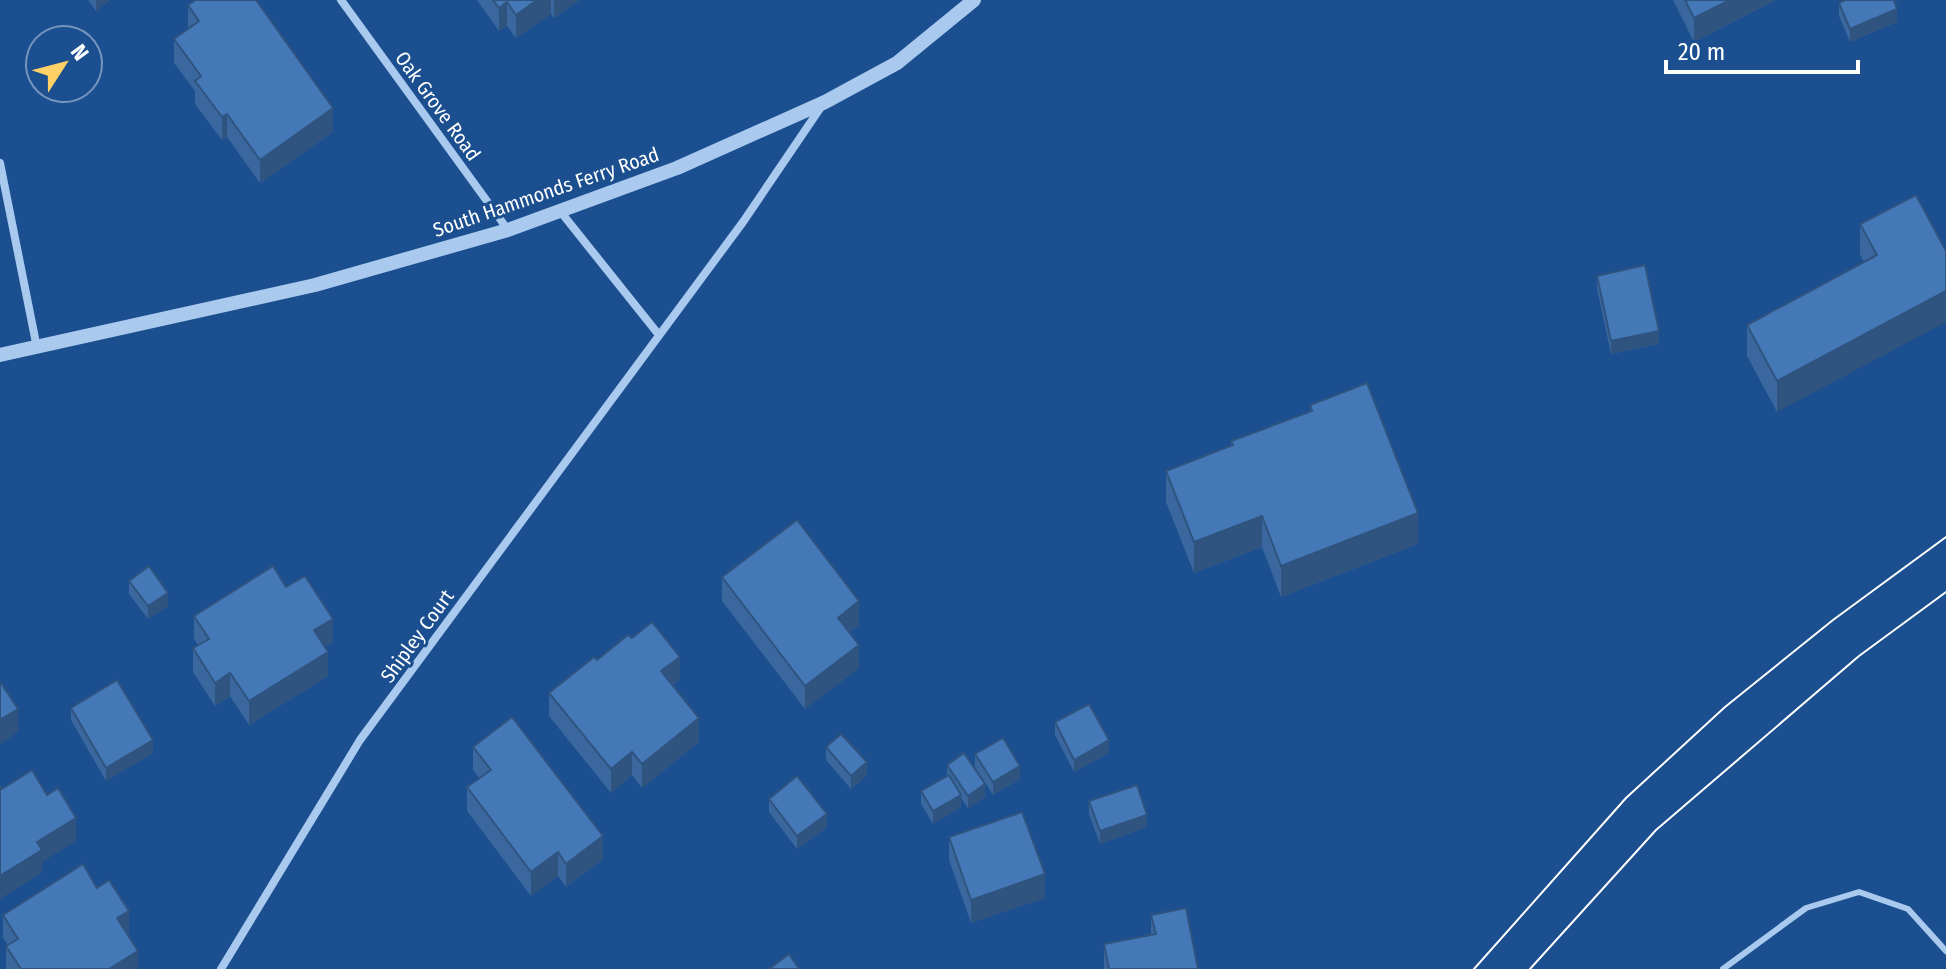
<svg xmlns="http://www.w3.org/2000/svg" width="1946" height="969" font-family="'Fira Sans Condensed',sans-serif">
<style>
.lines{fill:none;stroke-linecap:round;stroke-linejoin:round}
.service{stroke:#a9c9ee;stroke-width:6}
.minor{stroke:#a9c9ee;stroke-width:8}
.tertiary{stroke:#a9c9ee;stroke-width:14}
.tram{stroke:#fff;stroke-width:2}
.wall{fill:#3a679d}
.shaded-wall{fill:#305480}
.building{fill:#4478b7;stroke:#305480;stroke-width:2}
.labels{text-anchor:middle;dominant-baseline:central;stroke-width:6;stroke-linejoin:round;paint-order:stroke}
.street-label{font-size:20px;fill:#fff;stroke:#1b4f8f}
</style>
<rect width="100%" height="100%" fill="#1b4f8f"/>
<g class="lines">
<path class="service" d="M1723 969 1806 908 1859 892 1908 909 1946 951"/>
<g class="minor">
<path d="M341 0 508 230"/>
<path d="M0 163 37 348"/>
<path d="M560 211 659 335"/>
<path d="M221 969 360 740 743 222 821 107"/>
</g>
<path class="tertiary" d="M0 355 315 285 508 230 677 168 825 102 897 63 974 0"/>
<g class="tram">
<path d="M1474 969 1626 798 1725 707 1833 620 1946 537"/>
<path d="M1530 969 1656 830 1859 656 1946 592"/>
</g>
</g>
<g class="wall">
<path d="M88 0H110L96 11Z"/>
<path d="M477 0H579L554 18 551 14 516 38 507 26 499 31Z"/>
<path d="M1673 0H1776L1694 42Z"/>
<path d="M1839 3 1897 22 1850 42 1839 16Z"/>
<path d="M188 5 333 132 260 183 227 137 222 140 195 104V91L174 63V39L188 29Z"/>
<path d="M1860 224 1946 251 1777 412 1747 356V325L1864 262 1860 255Z"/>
<path d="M1597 276 1659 344 1611 354 1597 289Z"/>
<path d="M1310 405 1418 544 1281 597 1262 547 1194 573 1166 502V471L1231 446V441L1310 412Z"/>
<path d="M722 577 859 625 849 632 859 668 805 709 722 601Z"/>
<path d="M129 581 168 606 148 619 129 594Z"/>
<path d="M286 587 333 642 325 647 328 676 249 725 230 696 215 706 193 672V648L198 645 194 639V616Z"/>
<path d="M597 660 680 680 673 685 699 742 642 788 632 775 611 793 549 716V693Z"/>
<path d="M71 708 153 753 106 781 71 720Z"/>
<path d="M1055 722 1109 753 1074 772 1055 735Z"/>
<path d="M473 747 603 859 566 887 558 876 531 896 467 811V787L479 778 473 770Z"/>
<path d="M826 747 867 775 851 789 826 760Z"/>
<path d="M975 754 1020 779 993 795 975 767Z"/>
<path d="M947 765 985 797 968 808 961 798V807L933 824 921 804V791L947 776Z"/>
<path d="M769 799 827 827 797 849 769 812Z"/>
<path d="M1089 801 1147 827 1100 844 1089 814Z"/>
<path d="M949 837 1045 898 971 923 949 860Z"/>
<path d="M97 888 129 934 128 935 138 969H6V946L8 945 3 938V915Z"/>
<path d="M1151 915 1198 969H1104V944L1151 934Z"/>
</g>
<g class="shaded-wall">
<path d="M96 0H110L96 11Z"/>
<path d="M537 0H551V14L516 38V15Z"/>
<path d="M554 0H579L554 18Z"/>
<path d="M1730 0H1776L1694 42V18Z"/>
<path d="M507 2V26L499 31V8Z"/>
<path d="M1897 9V22L1850 42V29Z"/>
<path d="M333 108V132L260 183V160Z"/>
<path d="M227 114V137L222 140V117Z"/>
<path d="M1946 291V322L1777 412V381Z"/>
<path d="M1659 331V344L1611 354V341Z"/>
<path d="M1418 513V544L1281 597V566Z"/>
<path d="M1262 516V547L1194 573V542Z"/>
<path d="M168 593V606L148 619V606Z"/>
<path d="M859 601V625L838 641V618Z"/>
<path d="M333 619V642L314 654V630Z"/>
<path d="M859 645V668L805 709V686Z"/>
<path d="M328 652V676L249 725V701Z"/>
<path d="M680 657V680L661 694V671Z"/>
<path d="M230 673V696L215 706V683Z"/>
<path d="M18 709V732L0 744V720Z"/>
<path d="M699 718V742L642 788V764Z"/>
<path d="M153 740V753L106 781V768Z"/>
<path d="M1109 740V753L1074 772V760Z"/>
<path d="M632 752V775L611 793V769Z"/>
<path d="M867 762V775L851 789V776Z"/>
<path d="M1020 766V779L993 795V782Z"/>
<path d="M985 784V797L968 808V796Z"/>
<path d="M961 795V807L933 824V811Z"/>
<path d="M827 814V827L797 849V836Z"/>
<path d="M1147 815V827L1100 844V831Z"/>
<path d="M76 818V841L42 862V873L0 899V876L37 842Z"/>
<path d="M603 836V859L566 887V864Z"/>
<path d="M558 852V876L531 896V872Z"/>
<path d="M1045 874V898L971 923V900Z"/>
<path d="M129 911V934L117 942V918Z"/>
<path d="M138 951V969H109Z"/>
</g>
<g class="building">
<path d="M196 0H256L333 108 260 160 227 114 222 117 195 81 201 76 174 39 199 21 188 5Z"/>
<path d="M493 0H537L516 15 507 2 499 8Z"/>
<path d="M1685 0H1730L1694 18Z"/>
<path d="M1845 0H1894L1897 9 1850 29 1839 3Z"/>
<path d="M1916 195 1946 251V291L1777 381 1747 325 1877 255 1860 224Z"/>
<path d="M1645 265 1659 331 1611 341 1597 276Z"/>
<path d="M1367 383 1418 513 1281 566 1262 516 1194 542 1166 471 1233 445 1231 441 1312 411 1310 405Z"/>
<path d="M797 520 859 601 838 618 859 645 805 686 722 577Z"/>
<path d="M149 566 168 593 148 606 129 581Z"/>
<path d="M273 566 286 587 305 576 333 619 314 630 328 652 249 701 230 673 215 683 193 648 209 639 194 616Z"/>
<path d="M652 622 680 657 661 671 699 718 642 764 632 752 611 769 549 693 594 657 597 660 628 635 632 638Z"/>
<path d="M117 680 153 740 106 768 71 708Z"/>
<path d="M1 683 18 709 0 720V684Z"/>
<path d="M1089 704 1109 740 1074 760 1055 722Z"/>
<path d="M512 717 603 836 566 864 558 852 531 872 467 787 491 770 473 747Z"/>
<path d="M841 734 867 762 851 776 826 747Z"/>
<path d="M1003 738 1020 766 993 782 975 754Z"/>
<path d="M964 753 985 784 968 796 947 765Z"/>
<path d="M32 770 47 795 58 788 76 818 37 842 42 850 0 876V786L2 789Z"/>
<path d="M949 775 961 795 933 811 921 791Z"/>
<path d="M797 776 827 814 797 836 769 799Z"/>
<path d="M1137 785 1147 815 1100 831 1089 801Z"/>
<path d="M1022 812 1045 874 971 900 949 837Z"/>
<path d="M83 864 97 888 109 880 129 911 117 918 138 951 109 969H21L6 946 18 939 3 915Z"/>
<path d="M1186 908 1198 969H1109L1104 944 1156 934 1151 915Z"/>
<path d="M789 954 799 969H769Z"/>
</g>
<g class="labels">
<g class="street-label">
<text transform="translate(438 106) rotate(54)">Oak Grove Road</text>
<text transform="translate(546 192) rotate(-19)">South Hammonds Ferry Road</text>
<text transform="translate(417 636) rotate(-54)">Shipley Court</text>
</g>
</g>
<g transform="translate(64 64) rotate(54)"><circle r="38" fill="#1b4f8f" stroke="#7695bc" stroke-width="2"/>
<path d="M0-6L14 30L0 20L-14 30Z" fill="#ffd166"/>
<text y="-12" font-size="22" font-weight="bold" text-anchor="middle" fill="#ffffff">N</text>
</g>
<path d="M1666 60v12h192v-12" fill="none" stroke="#ffffff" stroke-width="4"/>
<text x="1678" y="60" font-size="24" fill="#ffffff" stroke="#1b4f8f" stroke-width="6" paint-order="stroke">20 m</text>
</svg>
